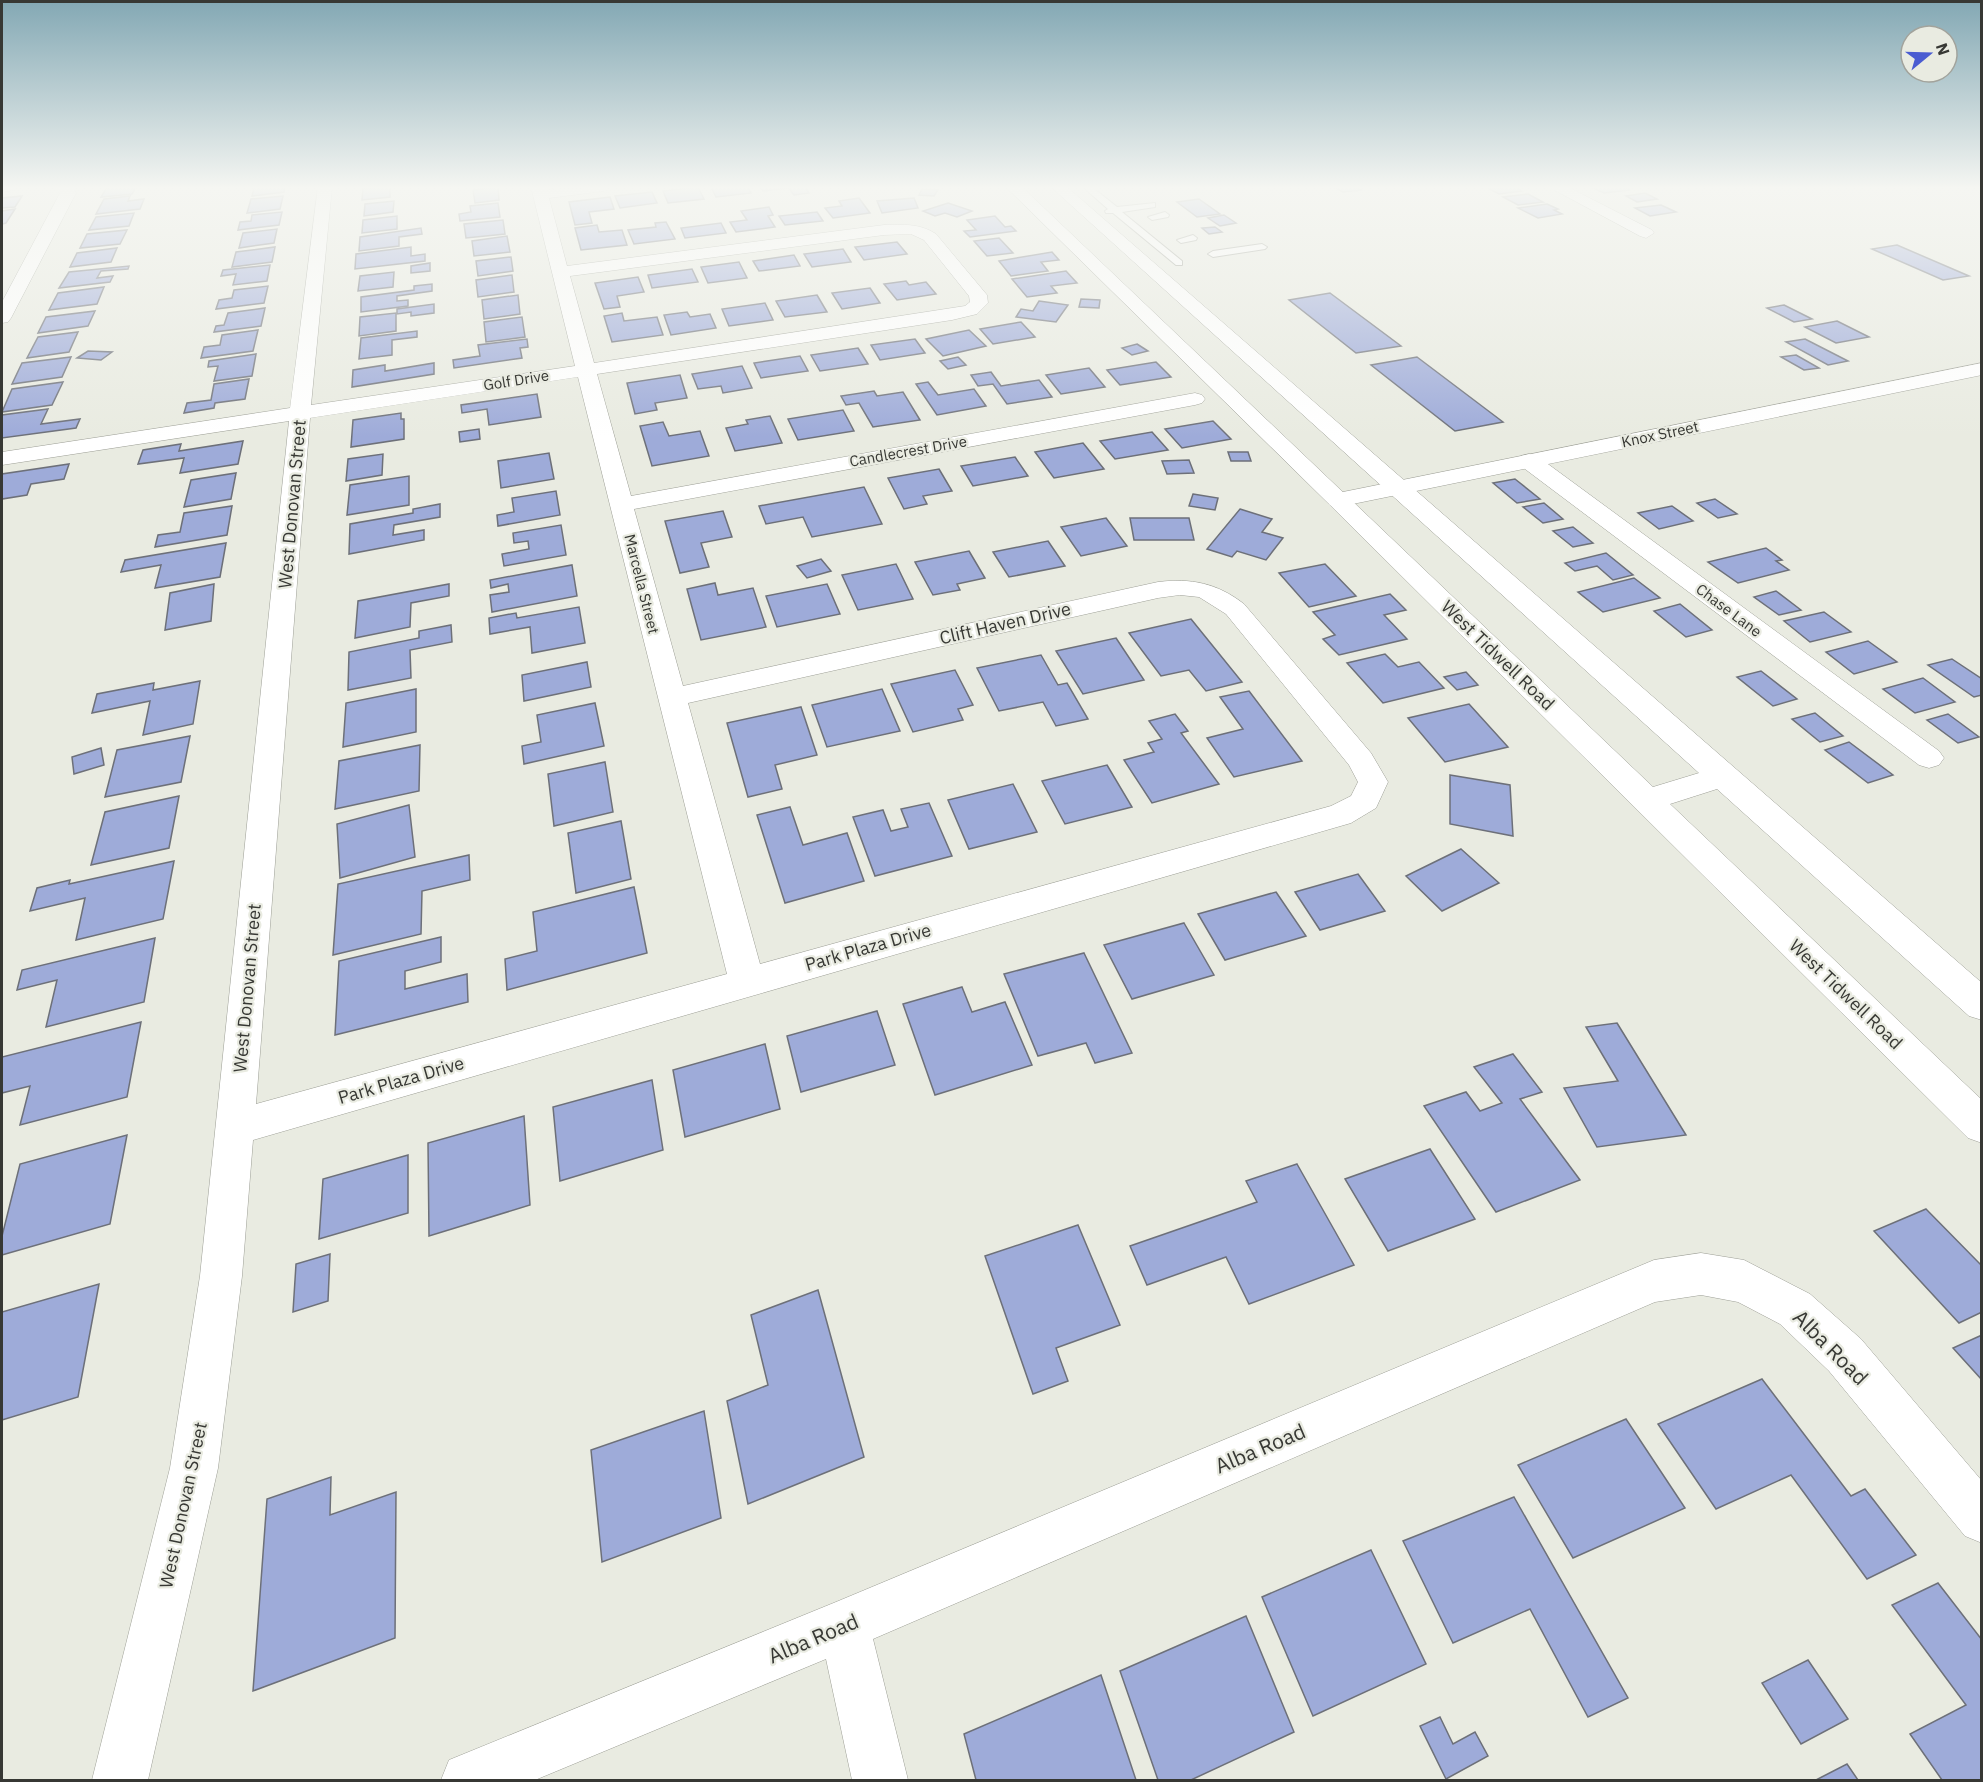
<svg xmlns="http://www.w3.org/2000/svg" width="1983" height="1782" font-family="'IBM Plex Sans',sans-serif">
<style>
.building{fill:#9eabd9;stroke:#6d7079;stroke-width:1.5}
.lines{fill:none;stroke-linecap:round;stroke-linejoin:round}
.service-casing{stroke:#9d9f96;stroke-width:2}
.minor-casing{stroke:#9d9f96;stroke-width:1}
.tertiary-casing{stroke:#9d9f96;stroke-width:1}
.secondary-casing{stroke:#9d9f96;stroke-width:1}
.service{fill:#fff;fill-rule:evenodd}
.minor{fill:#fff;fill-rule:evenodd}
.tertiary{fill:#fff;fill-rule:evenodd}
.secondary{fill:#fff;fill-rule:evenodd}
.labels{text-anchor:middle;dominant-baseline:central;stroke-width:4.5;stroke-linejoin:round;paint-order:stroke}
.far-street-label{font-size:15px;fill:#373834;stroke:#e9ebe1}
.street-label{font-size:18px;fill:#373834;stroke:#e9ebe1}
.near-street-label{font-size:21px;fill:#373834;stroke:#e9ebe1}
</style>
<rect width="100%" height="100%" fill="#e9ebe1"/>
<g class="building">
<path d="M107 187H136L132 194 101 197Z"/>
<path d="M254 187H285L284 192 252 196Z"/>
<path d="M390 187V197L362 200 363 188Z"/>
<path d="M498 187 499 200 475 203 473 190Z"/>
<path d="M698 187 704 199 668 203 663 191Z"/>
<path d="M711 187H748L751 193 716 197Z"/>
<path d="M760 187H805L809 193 794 195 789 188 763 191Z"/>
<path d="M1334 187H1356L1361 190 1343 192Z"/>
<path d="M1516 187 1522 191 1499 194 1488 188Z"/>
<path d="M1591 187H1625L1630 190 1604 193Z"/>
<path d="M922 189 938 190 934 196 919 195Z"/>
<path d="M652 192 657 203 620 208 615 196Z"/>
<path d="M1645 193 1657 199 1637 202 1626 196Z"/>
<path d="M1528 194 1543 202 1518 205 1503 197Z"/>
<path d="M22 196 15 207 2 208V198Z"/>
<path d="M130 196 128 201 144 199 140 209 96 214 104 199Z"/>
<path d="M283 196 280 209 247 213 251 199Z"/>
<path d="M610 197 614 209 589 212 592 223 575 225 569 202Z"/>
<path d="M859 198 870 213 833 218 825 208 842 206 839 201Z"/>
<path d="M914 198 918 208 882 213 877 201Z"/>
<path d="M1199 199 1220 214 1197 217 1177 202Z"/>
<path d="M394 201 393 212 364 216 365 204Z"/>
<path d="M498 203 500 217 460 221 459 214 471 212 470 206Z"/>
<path d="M948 203 972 211 957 217 945 213 935 216 923 211Z"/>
<path d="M1547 204 1558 209 1554 210 1562 214 1538 218 1518 208Z"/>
<path d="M1661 205 1676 212 1650 216 1635 208Z"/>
<path d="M769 207 773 215 768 216 775 227 736 232 730 222 747 220 741 211Z"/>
<path d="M15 209 6 223 2 224V211Z"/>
<path d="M282 212 279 225 238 230 240 222 251 221 252 215Z"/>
<path d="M817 212 823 221 785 225 779 216Z"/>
<path d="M134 213 129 226 89 230 96 217Z"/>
<path d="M1224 215 1236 223 1220 226 1208 218Z"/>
<path d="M397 216V229L362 233 363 220Z"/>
<path d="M995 216 1005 227 1011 226 1016 231 970 237 964 231 976 230 967 220Z"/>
<path d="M503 220 505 234 466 238 464 224Z"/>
<path d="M666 222 675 239 634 244 628 230 656 227 655 223Z"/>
<path d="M721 223 726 233 685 238 681 228Z"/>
<path d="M597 225 599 232 622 230 627 245 581 250 575 228Z"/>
<path d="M1215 227 1222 232 1209 234 1202 228Z"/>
<path d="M421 228 422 234 399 237V246L359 251 360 237Z"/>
<path d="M277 229 274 243 239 248 243 233Z"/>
<path d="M127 230 120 244 80 248 87 234Z"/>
<path d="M507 236 510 252 474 256 472 241Z"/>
<path d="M999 238 1013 253 987 256 974 241Z"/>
<path d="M897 242 907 254 864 260 855 247Z"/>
<path d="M1897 245 1969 276 1943 280 1872 249Z"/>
<path d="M275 247 272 262 232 267 236 252Z"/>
<path d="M411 247V256L425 254V261L355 269 356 254Z"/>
<path d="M117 248 111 262 70 267 77 253Z"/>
<path d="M843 249 851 262 812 267 804 254Z"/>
<path d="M1052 252 1059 260 1041 262 1048 271 1011 276 999 261Z"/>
<path d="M794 255 800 266 759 271 753 261Z"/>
<path d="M511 257 513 271 478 276 476 261Z"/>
<path d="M739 262 747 278 708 283 701 267Z"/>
<path d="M430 263V271L411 273V266Z"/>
<path d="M270 265 267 281 233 285 236 274 221 276 223 270Z"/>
<path d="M129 266 128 269 101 271 97 278 113 276 110 282 59 288 69 272Z"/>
<path d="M692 269 698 282 652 288 648 275Z"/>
<path d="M1066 271 1077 283 1051 286 1057 293 1027 297 1012 279Z"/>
<path d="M394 272 393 287 358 291 360 276Z"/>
<path d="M512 275 514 292 478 297 476 280Z"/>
<path d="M638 277 644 292 617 296 620 307 604 309 595 283Z"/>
<path d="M906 281 909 285 926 282 936 294 897 300 884 284Z"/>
<path d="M432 284V291L397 296V301L408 300V306L361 312V297L414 290V286Z"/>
<path d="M268 286 264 303 216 309 219 300 232 298 234 290Z"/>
<path d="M104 287 97 304 49 310 58 293Z"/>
<path d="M870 288 880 303 842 309 832 293Z"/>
<path d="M1330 293 1401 346 1356 353 1289 300Z"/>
<path d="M518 295 520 314 484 319 482 300Z"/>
<path d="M817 295 827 312 785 317 776 301Z"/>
<path d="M1081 299 1100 300 1099 308 1079 307Z"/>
<path d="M1039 301 1068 305 1056 322 1016 317 1021 309 1033 311Z"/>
<path d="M765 303 773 320 729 326 722 309Z"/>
<path d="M434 304V313L411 316V312L397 314V309Z"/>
<path d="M1784 305 1812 319 1794 322 1767 308Z"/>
<path d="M265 308 261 326 214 332 216 326 224 325 228 313Z"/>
<path d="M95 311 88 326 38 333 46 317Z"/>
<path d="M687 312 690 317 710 314 716 328 671 335 664 315Z"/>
<path d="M396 313V331L359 336 360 317Z"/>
<path d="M622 313 624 321 657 317 663 335 612 342 604 316Z"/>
<path d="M522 317 525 337 486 342 484 322Z"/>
<path d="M1837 321 1869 337 1836 343 1805 327Z"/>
<path d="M1021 322 1035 337 993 344 980 329Z"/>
<path d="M258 330 253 351 201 358 204 347 220 345 222 335Z"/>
<path d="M969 330 986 346 943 356 926 339Z"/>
<path d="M417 331V337L392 340V355L359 359 361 338Z"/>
<path d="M78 332 69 352 27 358 38 337Z"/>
<path d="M527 339 528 347 520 348 522 358 454 368 453 360 480 356 478 345Z"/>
<path d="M915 339 925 353 880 360 871 345Z"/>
<path d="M1805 339 1848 361 1828 365 1786 342Z"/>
<path d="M1137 344 1148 351 1132 355 1122 348Z"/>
<path d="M858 348 868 364 820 371 811 355Z"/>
<path d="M88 351 112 352 101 360 77 358Z"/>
<path d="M256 354 252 376 214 381 218 366 208 367 209 361Z"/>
<path d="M1796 355 1819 368 1804 370 1781 357Z"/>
<path d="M800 356 808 371 761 378 754 363Z"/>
<path d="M71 357 62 377 12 384 22 363Z"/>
<path d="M958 357 966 365 948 369 940 361Z"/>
<path d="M1417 357 1503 422 1455 431 1371 365Z"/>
<path d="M1156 362 1171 377 1120 385 1107 370Z"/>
<path d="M434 363V374L352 387 353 370 385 365V371Z"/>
<path d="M742 366 752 388 723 393 721 386 698 389 692 374Z"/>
<path d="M1089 368 1105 387 1061 394 1046 375Z"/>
<path d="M991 372 1001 386 1039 380 1052 397 1007 404 993 384 978 386 971 375Z"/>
<path d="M680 375 687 398 655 403 657 410 635 414 627 383Z"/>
<path d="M249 379 245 399 215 403 214 408 184 413 187 403 211 400 214 384Z"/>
<path d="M63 382 52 405 2 412 12 389Z"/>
<path d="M928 382 938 395 974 389 986 406 937 415 916 384Z"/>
<path d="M874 391 877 396 903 392 920 420 873 427 859 403 846 405 841 396Z"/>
<path d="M537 394 541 417 489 425 487 409 462 413 461 405Z"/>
<path d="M48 409 41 424 80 419 76 428 2 438V415Z"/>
<path d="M843 410 854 431 798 440 788 419Z"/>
<path d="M401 413V419H404V439L351 447 353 420Z"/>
<path d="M770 416 782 443 735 451 726 428 748 424 746 420Z"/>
<path d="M1213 421 1231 439 1182 448 1165 429Z"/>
<path d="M663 422 669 436 700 431 709 456 652 466 640 426Z"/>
<path d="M479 429 480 439 460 442 459 432Z"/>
<path d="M1152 432 1168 450 1115 459 1100 441Z"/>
<path d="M243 441 238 464 180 473 184 458 138 464 143 450 181 444 179 451Z"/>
<path d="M1083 443 1104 469 1054 478 1035 452Z"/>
<path d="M1228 452H1248L1251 461H1231Z"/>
<path d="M549 453 554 479 501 488 498 461Z"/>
<path d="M383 454 382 475 346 481 348 459Z"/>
<path d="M1015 457 1028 476 973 486 961 466Z"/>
<path d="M1189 460 1194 473 1167 474 1162 461Z"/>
<path d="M69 464 64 479 31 484 27 495 2 499V474Z"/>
<path d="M939 469 952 491 923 496 927 504 904 509 888 478Z"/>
<path d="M236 473 231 499 184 507 191 480Z"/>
<path d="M409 476V505L347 515 350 485Z"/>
<path d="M1515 479 1540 499 1517 503 1493 483Z"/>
<path d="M864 487 882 524 812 537 803 517 766 524 759 506Z"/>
<path d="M556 491 560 515 498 526 497 515 514 512 512 498Z"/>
<path d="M1193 494 1218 498 1215 510 1189 506Z"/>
<path d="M1715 499 1737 514 1718 518 1697 503Z"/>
<path d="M1544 503 1563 519 1543 523 1523 507Z"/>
<path d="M440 504V517L394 525 393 535 424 530V540L349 554 350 524 413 513V509Z"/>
<path d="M232 506 227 535 155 547 158 535 180 532 184 513Z"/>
<path d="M1672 506 1693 521 1659 529 1638 513Z"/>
<path d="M1240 509 1272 519 1262 532 1283 538 1266 560 1237 551 1232 557 1207 549Z"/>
<path d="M723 511 732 537 701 543 709 567 680 573 665 521Z"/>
<path d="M1106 518 1127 546 1081 556 1061 527Z"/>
<path d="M1130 518H1189L1194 540H1134Z"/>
<path d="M561 525 566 555 504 566 502 554 529 549 528 541 514 543 513 533Z"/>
<path d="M1573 527 1593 543 1573 547 1553 531Z"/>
<path d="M1048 541 1065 566 1009 577 993 552Z"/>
<path d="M226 543 220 577 155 588 161 565 121 572 125 560Z"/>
<path d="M1766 548 1782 560 1776 561 1789 570 1738 583 1708 562Z"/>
<path d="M969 551 985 578 957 584 960 590 933 595 915 562Z"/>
<path d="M1606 553 1633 575 1613 580 1597 566 1575 571 1565 563Z"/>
<path d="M821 559 831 571 807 578 797 566Z"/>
<path d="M896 564 913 599 858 610 842 575Z"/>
<path d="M1325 564 1356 596 1309 607 1279 573Z"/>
<path d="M572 565 577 596 492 612 490 595 509 592 508 584 491 588 490 580Z"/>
<path d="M1634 578 1660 598 1603 612 1578 592Z"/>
<path d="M715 583 718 595 753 588 766 627 701 640 687 589Z"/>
<path d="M214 584 211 621 165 630 170 593Z"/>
<path d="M449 584V596L411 603 410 627 355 638 358 601Z"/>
<path d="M827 584 840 614 777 627 766 596Z"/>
<path d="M1776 591 1801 610 1779 615 1754 597Z"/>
<path d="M1390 594 1406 610 1384 615 1407 639 1339 655 1323 639 1335 635 1313 612Z"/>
<path d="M1680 604 1712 630 1686 637 1654 611Z"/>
<path d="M579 607 585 643 532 653 530 627 490 634 489 618 516 613 517 618Z"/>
<path d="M1824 612 1851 632 1810 642 1784 621Z"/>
<path d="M1191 619 1242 682 1206 691 1189 670 1161 676 1129 633Z"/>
<path d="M451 625 452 642 410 650 411 678 348 690 349 652 419 638V631Z"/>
<path d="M1116 638 1144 680 1083 694 1056 651Z"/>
<path d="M1868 641 1897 662 1854 674 1826 652Z"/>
<path d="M1385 654 1398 667 1419 662 1444 688 1383 703 1347 663Z"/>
<path d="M1041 655 1058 685 1067 683 1088 719 1056 726 1043 702 999 711 977 668Z"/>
<path d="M1952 659 1982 679V695L1974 697 1928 665Z"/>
<path d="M587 662 591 687 524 701 522 675Z"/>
<path d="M955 670 973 705 958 709 963 720 913 732 891 684Z"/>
<path d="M1761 671 1797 699 1773 706 1737 677Z"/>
<path d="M1466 672 1478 685 1457 690 1444 677Z"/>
<path d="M1923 678 1955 702 1915 713 1883 689Z"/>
<path d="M200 681 193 724 143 735 150 701 92 713 97 694 154 683 153 690Z"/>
<path d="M416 689V732L343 747 346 703Z"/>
<path d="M882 689 900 731 827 747 812 705Z"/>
<path d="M1249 691 1302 761 1234 777 1207 738 1243 729 1220 697Z"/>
<path d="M595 703 604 746 524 764 522 746 541 742 537 715Z"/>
<path d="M1469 704 1508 747 1445 762 1408 718Z"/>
<path d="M801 707 817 755 775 765 782 789 748 797 727 723Z"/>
<path d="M1815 713 1843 736 1820 742 1792 719Z"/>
<path d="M1175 714 1188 731 1181 733 1219 784 1152 803 1124 760 1154 752 1148 743 1162 739 1149 721Z"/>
<path d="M1948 714 1979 737 1958 743 1927 720Z"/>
<path d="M190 736 181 782 105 797 117 750Z"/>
<path d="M1849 742 1893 775 1868 783 1825 750Z"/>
<path d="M420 745 419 791 335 809 339 761Z"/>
<path d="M101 748 104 765 74 774 72 757Z"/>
<path d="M605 762 613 812 554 826 548 774Z"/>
<path d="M1107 765 1132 807 1065 824 1042 781Z"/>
<path d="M1450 775 1510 785 1513 836 1450 824Z"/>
<path d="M1013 784 1037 832 969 849 948 800Z"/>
<path d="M179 796 169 848 91 865 105 812Z"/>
<path d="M929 803 952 856 875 876 853 817 883 810 891 831 908 827 901 809Z"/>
<path d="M409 805 415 857 340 878 337 824Z"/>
<path d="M790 807 803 845 847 833 864 881 785 903 757 815Z"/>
<path d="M621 821 631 879 576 893 568 833Z"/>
<path d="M1461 849 1499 883 1442 911 1406 876Z"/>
<path d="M469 855 470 880 422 891 421 934 333 955 338 884Z"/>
<path d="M174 861 163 919 76 940 85 898 30 911 37 888 70 880 69 884Z"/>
<path d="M1358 874 1385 911 1320 930 1295 892Z"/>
<path d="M634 887 647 953 507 990 505 959 537 951 533 912Z"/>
<path d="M1276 892 1306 936 1225 960 1198 914Z"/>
<path d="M1184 923 1214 975 1132 999 1104 945Z"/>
<path d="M441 937V962L405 971V989L467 974 468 1002 335 1035 339 961Z"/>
<path d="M155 938 144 1002 46 1027 57 980 17 990 22 970Z"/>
<path d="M1084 953 1132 1053 1095 1063 1086 1043 1038 1056 1004 974Z"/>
<path d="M962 987 972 1012 1005 1002 1032 1065 935 1095 903 1004Z"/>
<path d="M877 1011 895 1065 801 1092 787 1036Z"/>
<path d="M141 1022 127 1097 20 1125 30 1086 2 1093V1057Z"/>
<path d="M1617 1023 1686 1135 1597 1147 1564 1088 1618 1081 1586 1027Z"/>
<path d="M765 1044 780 1109 685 1137 673 1070Z"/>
<path d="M1513 1054 1542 1092 1520 1099 1580 1180 1496 1212 1424 1106 1466 1092 1480 1111 1502 1103 1474 1067Z"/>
<path d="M652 1080 663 1150 560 1181 553 1107Z"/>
<path d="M524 1116 530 1205 429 1236 428 1143Z"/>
<path d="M127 1135 110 1224 2 1255V1236L20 1164Z"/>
<path d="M1430 1149 1475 1219 1388 1251 1345 1179Z"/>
<path d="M408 1155V1213L319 1239 323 1179Z"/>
<path d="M1297 1164 1354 1265 1249 1304 1226 1257 1147 1285 1130 1246 1257 1202 1246 1181Z"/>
<path d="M1926 1209 1982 1266V1312L1959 1323 1874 1231Z"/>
<path d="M1078 1225 1120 1325 1056 1348 1068 1381 1033 1394 985 1256Z"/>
<path d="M330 1254 328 1301 293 1312 296 1264Z"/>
<path d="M99 1284 78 1397 2 1420V1312Z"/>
<path d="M818 1290 864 1457 748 1504 727 1401 768 1385 751 1315Z"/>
<path d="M1982 1335V1380L1953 1348Z"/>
<path d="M1762 1379 1851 1496 1865 1489 1916 1555 1867 1579 1791 1475 1716 1509 1658 1424Z"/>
<path d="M704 1411 721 1518 602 1562 591 1450Z"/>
<path d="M1626 1419 1685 1508 1573 1558 1518 1465Z"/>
<path d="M331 1477 330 1515 396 1492 395 1638 253 1691 267 1499Z"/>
<path d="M1514 1497 1628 1698 1588 1717 1530 1609 1453 1643 1403 1541Z"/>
<path d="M1371 1550 1426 1664 1313 1716 1262 1597Z"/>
<path d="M1938 1583 1982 1640V1780H1942L1910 1734 1966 1705 1892 1605Z"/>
<path d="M1246 1616 1294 1732 1191 1780H1158L1120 1671Z"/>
<path d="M1808 1660 1848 1719 1801 1744 1762 1683Z"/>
<path d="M1101 1675 1136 1780H976L964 1734Z"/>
<path d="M1440 1717 1453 1744 1475 1732 1488 1756 1446 1779 1420 1726Z"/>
<path d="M1847 1764 1858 1780H1816Z"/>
</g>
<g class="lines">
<g class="service-casing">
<g id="service">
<path d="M1083 187H1092L1117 207 1155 203V207L1122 212 1182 261V265H1176L1113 213H1106L1105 211 1108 209Z"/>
<path d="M1165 212 1169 215 1168 217 1152 220 1148 217Z"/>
<path d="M1193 235 1197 238 1196 240 1181 243 1177 240Z"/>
<path d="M1262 244 1267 247 1265 249 1213 257 1208 254 1213 251Z"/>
</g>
</g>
<g class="minor-casing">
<g id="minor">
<path d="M2 187H17L15 190 2 192Z"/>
<path d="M55 187H73L76 193 11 318 8 322 2 323V302L60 193Z"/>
<path d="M318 187H332L311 405 575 366 531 187H546V190L611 187 604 191 549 198 567 266 884 225C903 225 919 223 936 234L987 295 988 303 977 314 952 320 597 374 631 496 1195 393 1202 395 1205 399 1202 403 1195 405 634 509 683 686 1158 582C1191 578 1217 583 1244 604L1371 753 1388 782 1376 808 1351 823 253 1140 242 1276 218 1468 148 1780H92L170 1468 200 1276 289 421 2 465V452L290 408ZM911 234 924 240 969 296 970 302 965 306 594 363 570 276 884 235ZM578 377 727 974 256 1104 310 418ZM1180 595 1199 597 1226 614 1349 765 1358 782 1351 796 1331 806 760 964 688 703 1158 598Z"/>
<path d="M1549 187H1568L1652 230 1654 233 1646 238 1640 236Z"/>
<path d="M1529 454 1537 456 1939 751 1944 758 1939 765 1929 768 1919 765 1521 466 1518 461 1521 456Z"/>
<path d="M1701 1253 1744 1260 1810 1294 1861 1339 1982 1481V1543L1965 1536 1829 1371 1780 1324 1738 1302 1701 1295 1655 1302 873 1639 908 1780H852L826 1659 535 1780H441L449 1760 836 1602 1654 1260Z"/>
</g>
</g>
<g class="tertiary-casing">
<path id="tertiary" d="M1982 363V375L1338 507 1330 505 1327 500 1330 495 1338 493Z"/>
</g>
<g class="secondary-casing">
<path id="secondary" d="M1006 187H1022L1653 787 1699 773 1051 187H1067L1982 983V1020L1969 1016 1717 789 1670 804 1982 1100V1143L1968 1138 1330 505Z"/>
</g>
<use href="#service" class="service"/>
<use href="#minor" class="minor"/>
<use href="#tertiary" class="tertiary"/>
<use href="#secondary" class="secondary"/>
</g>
<linearGradient id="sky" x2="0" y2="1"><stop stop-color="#83a8b4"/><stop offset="0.43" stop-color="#f5f6f2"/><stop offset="1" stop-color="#f5f6f2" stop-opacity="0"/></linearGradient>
<rect width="1983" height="437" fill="url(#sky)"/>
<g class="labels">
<g class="far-street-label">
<text transform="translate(516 380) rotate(-9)">Golf Drive</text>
<text transform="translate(1660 434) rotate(-12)">Knox Street</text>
<text transform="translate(908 451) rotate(-10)">Candlecrest Drive</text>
<text transform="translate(642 584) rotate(76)">Marcella Street</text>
<text transform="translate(1729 610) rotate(37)">Chase Lane</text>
</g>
<g class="street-label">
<text transform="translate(292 504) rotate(-85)">West Donovan Street</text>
<text transform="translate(1005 623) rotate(-13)">Clift Haven Drive</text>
<text transform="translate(1498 655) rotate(44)">West Tidwell Road</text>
<text transform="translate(868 947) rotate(-16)">Park Plaza Drive</text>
<text transform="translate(247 988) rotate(-85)">West Donovan Street</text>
<text transform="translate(1846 994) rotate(44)">West Tidwell Road</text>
<text transform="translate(401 1080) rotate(-16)">Park Plaza Drive</text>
<text transform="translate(183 1505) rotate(-78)">West Donovan Street</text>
</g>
<g class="near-street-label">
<text transform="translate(1831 1347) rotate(45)">Alba Road</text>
<text transform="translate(1260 1448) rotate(-23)">Alba Road</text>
<text transform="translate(813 1638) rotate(-23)">Alba Road</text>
</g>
</g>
<rect width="1983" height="1782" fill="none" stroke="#373834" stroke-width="6"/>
<g transform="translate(1929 54) rotate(71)"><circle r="28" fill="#e9ebe1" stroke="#a2a39c" stroke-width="1.5"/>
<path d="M0-4.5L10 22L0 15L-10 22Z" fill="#4a5cd1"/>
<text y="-9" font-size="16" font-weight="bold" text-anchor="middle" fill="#373834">N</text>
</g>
</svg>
